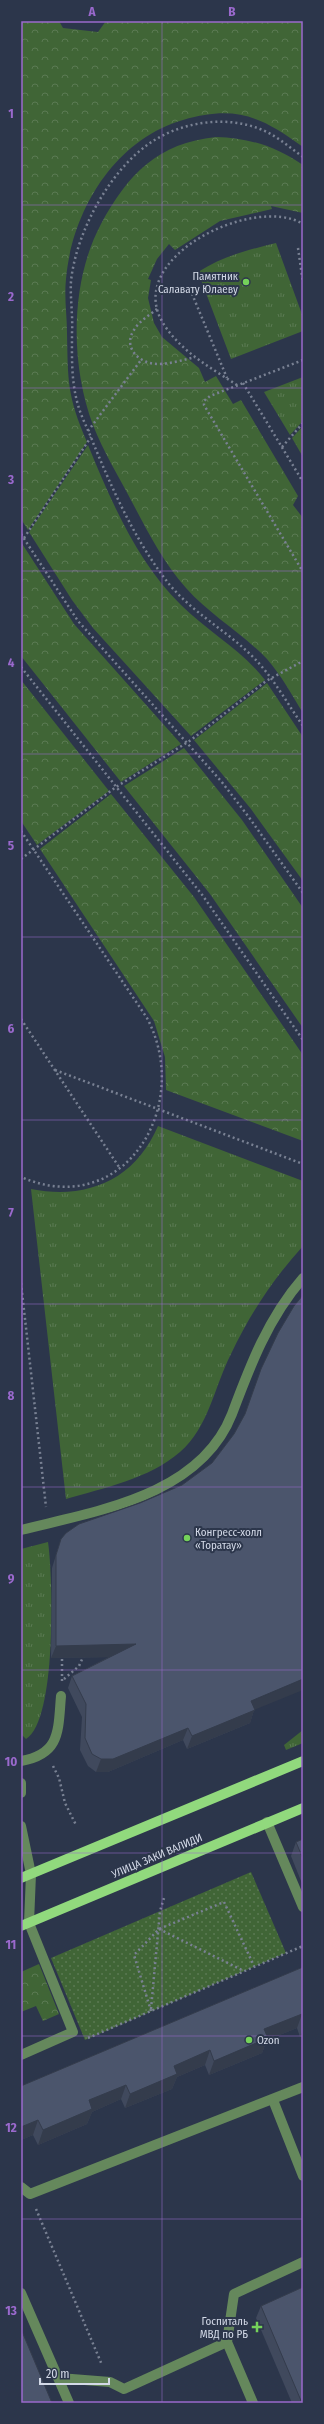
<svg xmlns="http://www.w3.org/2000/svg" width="324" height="2424" font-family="'Fira Sans Condensed',sans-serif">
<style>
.grass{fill:url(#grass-tufts)}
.forest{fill:url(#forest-crowns)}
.park{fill:url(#park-dots)}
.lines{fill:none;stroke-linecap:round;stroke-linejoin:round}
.path{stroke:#798193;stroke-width:2.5;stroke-dasharray:2 3;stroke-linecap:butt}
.minor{stroke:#65885c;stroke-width:10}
.major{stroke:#91d97d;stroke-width:10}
.wall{fill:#40495d}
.shaded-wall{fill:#343c4c}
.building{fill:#4b556c;stroke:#343c4c}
.grid{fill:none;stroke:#9a69cd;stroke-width:1;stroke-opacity:0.55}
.poi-dot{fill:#75d25a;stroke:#2c364b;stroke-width:1.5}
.labels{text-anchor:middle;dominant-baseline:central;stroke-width:4;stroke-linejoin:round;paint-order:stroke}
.poi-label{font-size:11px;fill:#d3d9e7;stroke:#2c364b;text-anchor:end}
.street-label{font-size:11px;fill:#d3d9e7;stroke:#2c364b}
.neatline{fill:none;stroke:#9a69cd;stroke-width:1.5}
.grid-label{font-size:13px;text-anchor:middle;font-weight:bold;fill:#9a69cd}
</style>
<defs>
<pattern id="grass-tufts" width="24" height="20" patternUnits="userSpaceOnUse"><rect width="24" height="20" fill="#406536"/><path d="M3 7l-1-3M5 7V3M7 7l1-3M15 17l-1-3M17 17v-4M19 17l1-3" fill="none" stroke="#5b7a53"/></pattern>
<pattern id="forest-crowns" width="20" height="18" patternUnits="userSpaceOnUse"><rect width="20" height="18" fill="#406536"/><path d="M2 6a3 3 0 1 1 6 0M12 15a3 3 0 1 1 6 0" fill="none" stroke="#5b7a53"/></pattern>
<pattern id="park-dots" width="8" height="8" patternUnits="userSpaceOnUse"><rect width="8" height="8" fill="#406536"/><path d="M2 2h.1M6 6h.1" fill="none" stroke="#5b7a53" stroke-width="1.8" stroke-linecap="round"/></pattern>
</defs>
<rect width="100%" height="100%" fill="#2c364b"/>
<g class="grass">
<path d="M276 243 303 317V331L231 359 198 272C223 256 248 250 276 243Z"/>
<path d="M303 377V421L290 435 264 392Z"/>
<path d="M303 426V457L292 438Z"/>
<path d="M158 1126 303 1181V1246C273 1279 250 1314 231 1354 214 1387 209 1427 180 1452 149 1479 103 1488 66 1499L31 1189C87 1200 135 1180 158 1126Z"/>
<path d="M48 1542C53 1576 57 1720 26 1739L21 1734V1549Z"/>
<path d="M303 1730V1743L286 1750 284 1745Z"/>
</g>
<g class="forest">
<path d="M21 21H59L63 28 98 32 106 21H303V147C261 116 235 105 183 120 114 140 72 211 66 279 64 297 67 315 67 333 68 381 67 396 87 442L28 530 21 519Z"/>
<path d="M216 137C249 138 275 146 303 165V213L271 206 272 209 220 221 175 250 169 244 157 259 148 279 151 280 148 298 154 323 162 337 199 368 205 382 216 376 233 404 241 400 298 496 293 505 303 518V713C292 695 281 675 267 659 242 633 210 615 186 588 163 562 148 532 132 502 119 477 103 451 93 425 70 364 70 282 101 224 128 174 158 143 216 137Z"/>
<path d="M88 445C111 501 137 562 181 605 208 632 241 649 265 680L191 736 93 628 72 600 29 532Z"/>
<path d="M21 542 74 624 181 744 121 782 21 656Z"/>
<path d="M21 680 109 791 37 845 21 821Z"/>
<path d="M267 683 303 737V881L251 809 194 740Z"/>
<path d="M184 748 242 820 303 908V1028L210 894 124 786Z"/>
<path d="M111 794 194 897 303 1055V1141L166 1090 165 1057 154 1021 40 849Z"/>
<path d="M39 1964 59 2014 43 2021 36 2006 21 2012V1972Z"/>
</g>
<path class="park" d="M251 1872 286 1953 85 2040 51 1958Z"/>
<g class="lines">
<g class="path">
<path d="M303 157C289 147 276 135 260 129 225 115 181 122 150 143 109 171 76 233 71 281 70 298 73 315 72 333 72 357 71 381 78 405 82 419 89 431 94 445 114 493 136 542 169 584 194 614 226 630 253 657 273 677 287 703 303 726"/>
<path d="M298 248 303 283"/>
<path d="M190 289 227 378"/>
<path d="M157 309C150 315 139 321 134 330 122 348 140 364 158 364 170 364 183 360 195 357"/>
<path d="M303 360 210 396 204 401V405L303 572"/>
<path d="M243 383 303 482"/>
<path d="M237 385C211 368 180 351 163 323 123 258 254 194 303 224"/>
<path d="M88 431 141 360"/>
<path d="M282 447 303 423"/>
<path d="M21 534 78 621 221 781 248 816 303 893"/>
<path d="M24 538 91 437"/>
<path d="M21 667 203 896 303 1040"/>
<path d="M21 831 147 1018C194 1107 123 1221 21 1177"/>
<path d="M21 859 116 787 191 740 266 681 303 661"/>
<path d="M21 1019 119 1167"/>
<path d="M55 1070 303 1164"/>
<path d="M21 1283 46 1507"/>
<path d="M64 1679 79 1666 84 1655"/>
<path d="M62 1681V1656"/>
<path d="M53 1766 59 1778 65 1803 76 1825"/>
<path d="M159 1929 244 1971"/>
<path d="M151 2009 160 1911 164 1898"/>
<path d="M151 2011 134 1955 159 1929 224 1902 254 1966"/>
<path d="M88 2038 303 1946"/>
<path d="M36 2209 102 2365"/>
</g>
<g class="minor">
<path d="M21 1530C96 1511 200 1496 232 1414 250 1366 268 1318 303 1278"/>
<path d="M21 1761C61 1754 58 1730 61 1696"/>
<path d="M21 1783V1793"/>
<path d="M267 1822 303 1907"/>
<path d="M21 1826 31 1874 29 1923 73 2032 21 2055"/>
<path d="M273 2100 303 2176"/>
<path d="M21 2187 30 2194 303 2087"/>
<path d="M21 2293 69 2403"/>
<path d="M59 2378 110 2382 124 2389 227 2342"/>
<path d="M253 2403 227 2342 234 2294 303 2262"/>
</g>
<g class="major">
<path d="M21 1878 303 1761"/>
<path d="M21 1926 303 1808"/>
</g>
</g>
<g class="wall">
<path d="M245 1415 254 1710 250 1723 187 1749 183 1740 108 1772H96L88 1766 80 1750 82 1717 68 1688 72 1676 109 1657 51 1658 52 1568 61 1539 140 1503 182 1485 212 1463 234 1434Z"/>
<path d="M303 1839V1886L291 1856 296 1842Z"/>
<path d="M303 1967V2036L300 2037 297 2028 267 2040 262 2053 209 2075 205 2065 177 2077 172 2089 125 2108 121 2099 92 2112 87 2124 38 2145 33 2135 21 2140V2086Z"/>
<path d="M261 2306 303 2403H292L256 2318Z"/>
</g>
<g class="shaded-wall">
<path d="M136 1644 131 1657 51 1658 56 1646Z"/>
<path d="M303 1679V1690L254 1710 250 1723 187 1749 192 1736 251 1701Z"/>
<path d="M188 1728 183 1740 108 1772H96L101 1759Z"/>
<path d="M302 2014 297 2028 267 2040 262 2053 209 2075 214 2061 264 2029Z"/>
<path d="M303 2029V2036L300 2037Z"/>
<path d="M210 2050 205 2065 177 2077 172 2089 125 2108 130 2094 174 2066Z"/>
<path d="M126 2085 121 2099 92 2112 87 2124 38 2145 43 2130 89 2100Z"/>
<path d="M38 2120 33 2135 21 2140V2127Z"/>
</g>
<g class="building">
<path d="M303 1295V1679L251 1701 255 1710 192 1736 188 1728 113 1759H101L92 1754 85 1738 86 1704 72 1676 136 1644 56 1646V1555L61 1539 66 1533 79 1524 140 1503 182 1485 212 1463 234 1434 245 1414 261 1369 278 1333 294 1306Z"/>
<path d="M303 1839V1859L296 1842Z"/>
<path d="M303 1967V2016L302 2014 264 2029 268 2038 214 2061 210 2050 174 2066 177 2074 130 2094 126 2085 89 2100 92 2109 43 2130 38 2120 21 2127V2086Z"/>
<path d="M303 2287V2403H302L261 2306Z"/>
<path d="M21 2329 52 2403H21Z"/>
</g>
<path class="grid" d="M162 21V2403M21 205H303M21 388H303M21 571H303M21 754H303M21 937H303M21 1120H303M21 1304H303M21 1487H303M21 1670H303M21 1853H303M21 2036H303M21 2219H303"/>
<g class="poi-dot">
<circle cx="246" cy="282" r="4"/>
<circle cx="187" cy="1538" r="4"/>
<circle cx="249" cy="2040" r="4"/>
<path d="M255 2321h4v4h4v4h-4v4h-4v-4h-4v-4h4z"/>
</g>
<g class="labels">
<g class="poi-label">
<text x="238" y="276">Памятник<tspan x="238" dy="13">Салавату Юлаеву</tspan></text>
<text x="195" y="1532" text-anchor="start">Конгресс-холл<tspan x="195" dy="13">«Торатау»</tspan></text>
<text x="257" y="2040" text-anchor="start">Ozon</text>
<text x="248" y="2321">Госпиталь<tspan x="248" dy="13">МВД по РБ</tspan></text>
</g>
<g class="street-label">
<text transform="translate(157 1856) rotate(-23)">УЛИЦА ЗАКИ ВАЛИДИ</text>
</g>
</g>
<rect width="324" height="2424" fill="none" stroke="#2c364b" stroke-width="44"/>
<path d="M40 2378v6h69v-6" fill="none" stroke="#d3d9e7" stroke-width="2"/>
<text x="46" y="2378" font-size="12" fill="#d3d9e7" stroke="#2c364b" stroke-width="3" paint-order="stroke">20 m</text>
<rect x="22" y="22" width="280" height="2380" class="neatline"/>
<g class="grid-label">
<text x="92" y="16">A</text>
<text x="232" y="16">B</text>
<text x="11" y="118">1</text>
<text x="11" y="301">2</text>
<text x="11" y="484">3</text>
<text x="11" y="667">4</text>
<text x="11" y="850">5</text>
<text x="11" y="1033">6</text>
<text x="11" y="1217">7</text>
<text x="11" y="1400">8</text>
<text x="11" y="1583">9</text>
<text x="11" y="1766">10</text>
<text x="11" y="1949">11</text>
<text x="11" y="2132">12</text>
<text x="11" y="2315">13</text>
</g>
</svg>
